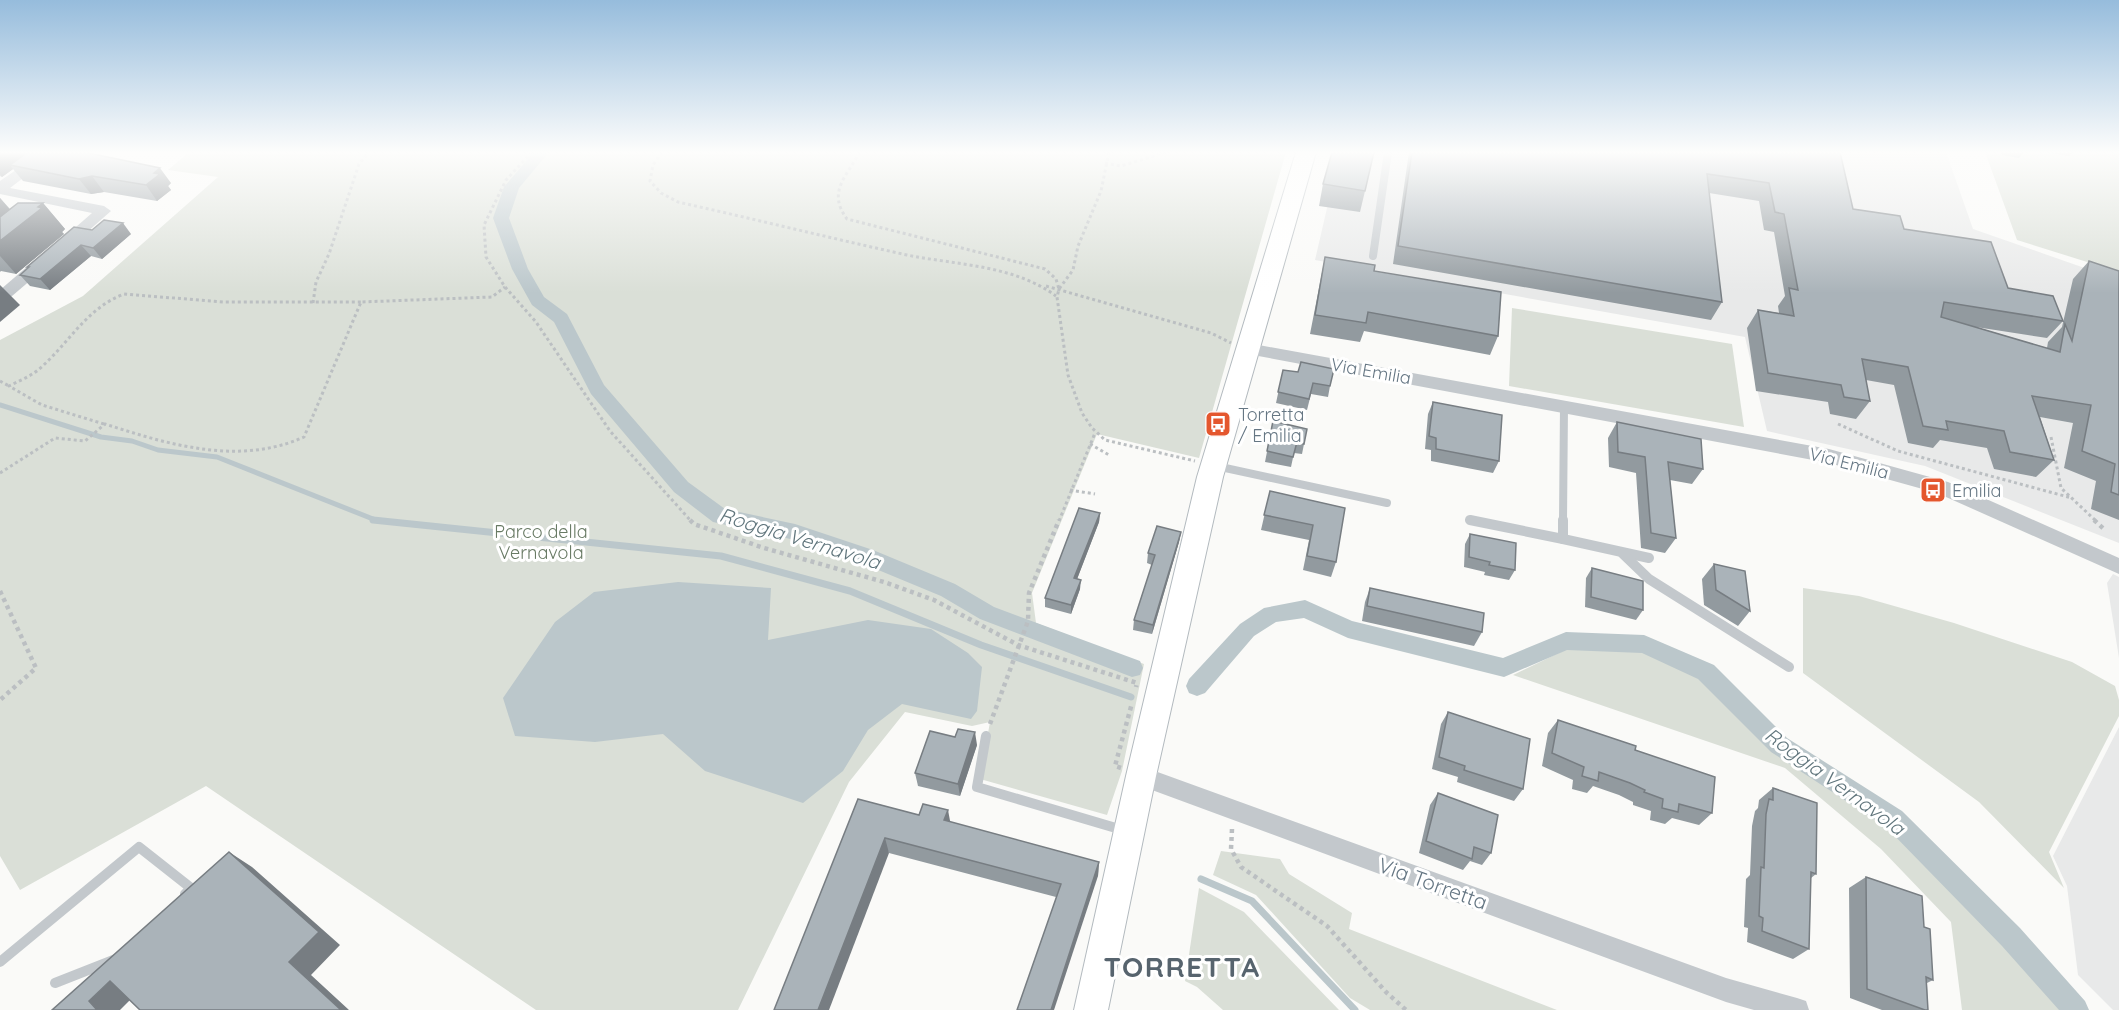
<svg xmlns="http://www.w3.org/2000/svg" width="2119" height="1010" viewBox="0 0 2119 1010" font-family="Quicksand,sans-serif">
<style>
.built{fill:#e8e9e9}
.green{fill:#dadfd7}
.water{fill:#bbc7cb}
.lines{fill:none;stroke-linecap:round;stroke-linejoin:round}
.stream-far1{stroke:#bbc7cb;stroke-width:5}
.stream{stroke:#bbc7cb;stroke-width:7}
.canal{fill:#bbc7cb;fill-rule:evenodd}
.secondary-casing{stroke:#b3babf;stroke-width:2}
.path-far1{stroke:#bbbfc2;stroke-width:3;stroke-dasharray:3 3;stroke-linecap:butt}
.path{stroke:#bbbfc2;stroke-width:4.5;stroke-dasharray:4 4;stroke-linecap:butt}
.lane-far1{stroke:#c3c8cc;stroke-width:8}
.lane{stroke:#c3c8cc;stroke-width:10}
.street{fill:#c3c8cc;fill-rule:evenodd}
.secondary{fill:#fff;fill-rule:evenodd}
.wall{fill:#929a9f}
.shaded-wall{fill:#777d82}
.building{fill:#aab3b9;stroke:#777d82;stroke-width:1.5}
.labels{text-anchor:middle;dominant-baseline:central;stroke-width:6;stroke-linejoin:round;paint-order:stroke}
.street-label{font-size:18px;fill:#657683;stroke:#fff}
.poi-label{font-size:18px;fill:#657683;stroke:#fff;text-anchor:start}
.park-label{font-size:18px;fill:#687a64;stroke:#fff}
.water-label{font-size:20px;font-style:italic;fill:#60757c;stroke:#fff}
.near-street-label{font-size:21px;fill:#657683;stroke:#fff}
.near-district-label{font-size:28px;font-weight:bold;letter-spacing:1.5px;fill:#57646e;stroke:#fff}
</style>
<rect width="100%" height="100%" fill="#fafaf8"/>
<g class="built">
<polygon points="1340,152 1946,152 1973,229 2119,280 2119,543 1925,466 1767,431 1745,337 1315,260"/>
<polygon points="2113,574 2119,577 2119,658 2107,583"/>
<polygon points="2119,727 2119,1010 2113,1010 2078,975 2067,886 2053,856"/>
</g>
<g class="green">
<polygon points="189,152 1286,152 1199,458 1097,434 1032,593 1036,623 1144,664 1122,771 1107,815 980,779 990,722 972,726 905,712 849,782 738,1010 536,1010 206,786 20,890 0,856 0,340 83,296 218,177 168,170"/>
<polygon points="1985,152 2119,152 2119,272 2017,240"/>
<polygon points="1512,308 1732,344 1744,427 1509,386"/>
<polygon points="1803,588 1859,596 1954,623 2072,662 2115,686 2119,700 2119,716 2049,852 2064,888 1979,802 1803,673"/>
<polygon points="1569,648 1646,650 1707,676 1777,747 1892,822 2068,1010 1962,1010 1951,922 1881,849 1785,768 1513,675"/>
<polygon points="1221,851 1280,859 1289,874 1352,913 1349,929 1557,1010 1370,1010 1350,998 1256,895 1213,875"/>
<polygon points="1199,888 1244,912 1339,1010 1223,1010 1197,987 1185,981"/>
</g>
<polygon class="water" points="678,582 771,588 768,640 868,620 931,629 968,653 982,667 977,711 971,719 902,704 868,730 843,771 803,803 705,771 663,734 595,742 515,736 503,698 555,622 594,592"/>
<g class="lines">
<polyline class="stream-far1" points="0,405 101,437 132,441 158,450 217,457 378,521"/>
<g class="stream">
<polyline points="373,520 721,556 850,591 981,645 1131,697"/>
<polyline points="1201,879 1252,901 1355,1010"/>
</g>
<g class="canal">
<polygon points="534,152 549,152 519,188 509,218 528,269 544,297 567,314 604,385 688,482 725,509 795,524 873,550 955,584 994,607 1140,661 1143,668 1140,675 1132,677 980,619 941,596 859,562 795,540 713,522 674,492 591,394 554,322 532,305 512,269 493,218 504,187"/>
<polygon points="1305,600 1352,621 1503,658 1566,632 1644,635 1714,665 1787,738 1902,811 2020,928 2085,1001 2089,1010 2059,1010 2002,946 1886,827 1771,752 1698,679 1642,653 1567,650 1504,677 1348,638 1304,618 1276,622 1254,636 1205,693 1197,696 1189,693 1186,686 1189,679 1240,624 1264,608"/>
</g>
<g class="secondary-casing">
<polygon id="secondary" points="1296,152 1316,152 1223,477 1156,776 1108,1010 1074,1010 1126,776 1197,477"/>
</g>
<g class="path-far1">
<polyline points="532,152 506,180 484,225 486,257 505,287 536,322 610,431 691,521"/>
<path d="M 662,152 L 653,165 L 650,181 L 661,193 L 678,202 C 754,219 830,238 907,255 C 957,265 1014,265 1056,296"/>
<path d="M 860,152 C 846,177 827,192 847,219 L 1045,269 L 1056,279 L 1059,289"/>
<polyline points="1109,152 1101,191 1078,246 1073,270 1059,289 1057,297 1068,375 1082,413 1092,428 1105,440 1195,461"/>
<polyline points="1105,163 1121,166 1167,152"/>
<polyline points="1046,286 1211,333 1231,343"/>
<polyline points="313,303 316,282 329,254 359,164 369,152"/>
<polyline points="0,381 9,386"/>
<path d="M 104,424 L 42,405 L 9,386 C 19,381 29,377 38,370 C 68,345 85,309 124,294 L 223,302 L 361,302"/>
<polyline points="1838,424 1898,451 2072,498"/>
<polyline points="2051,437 2061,488 2096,521"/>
<polyline points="1090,444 1109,455"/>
<path d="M 0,473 L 55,438 L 85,441 L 105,424 C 170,445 239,466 304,437 L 361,302 L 492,297 L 505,287"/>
<polyline points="1070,490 1095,494"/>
<polyline points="1059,521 1095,433"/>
</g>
<g class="path">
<polyline points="690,520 694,524 764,548 884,582 934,600 1018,645 1137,683 1136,687"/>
<polyline points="2094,520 2105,530"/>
<polyline points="0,591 36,668 0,700"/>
<polyline points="990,724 1028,621 1029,593 1059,520"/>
<polyline points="1121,768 1115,766 1132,703"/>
<polyline points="1232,829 1231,849 1241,867 1327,926 1387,993 1406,1010"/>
</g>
<g class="lane-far1">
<polyline points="1373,256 1388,152"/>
<polyline points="1216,466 1387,503"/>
<polyline points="1470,520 1476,521"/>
<polyline points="1563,521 1564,406"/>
</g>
<g class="lane">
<polyline points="1470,520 1563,539"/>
<polyline points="1563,520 1563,539 1649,558"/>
<polyline points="1623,554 1649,579 1789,667"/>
<polyline points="986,736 977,787 1126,831"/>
<polyline points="0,962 139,847 191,888 185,894"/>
<polyline points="55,983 116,959"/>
</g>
<g class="street">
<polygon points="42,152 57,152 10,188 104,206 111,211 70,247 65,249 58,244 60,241 92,213 0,194 0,181"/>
<polygon points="41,258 46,259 49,263 46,267 5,302 0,303 0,290 36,259"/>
<polygon points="1248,343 1829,449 1948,482 2119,558 2119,574 1937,493 1829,463 1242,353 1240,349 1242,345"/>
<polygon points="1141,766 1726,978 1797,998 1806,1001 1809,1010 1754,1010 1726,1002 1133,783 1130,776 1133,769"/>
</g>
<use href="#secondary" class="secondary"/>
</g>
<g class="wall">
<polygon points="0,152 88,152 171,183 168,186 171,190 157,201 104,192 91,194 23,181 13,169 2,177 0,176"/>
<polygon points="1409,152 1840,152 1853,209 1904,229 2063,321 2047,338 1976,327 2047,348 2048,342 2062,327 2073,279 2089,261 2119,271 2119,520 2091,509 2096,481 2064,468 2073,423 2040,417 2054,460 2036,477 1994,469 1987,448 1940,440 1933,448 1908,443 1894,385 1866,380 1870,401 1856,419 1830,414 1828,402 1756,391 1747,328 1758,310 1779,313 1778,306 1785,296 1774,232 1764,230 1759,201 1709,193 1722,302 1711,320 1393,264"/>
<polygon points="2001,152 2024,152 2019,158 2002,155"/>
<polygon points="2043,152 2073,152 2069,156"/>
<polygon points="1323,184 1365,191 1360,212 1319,206"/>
<polygon points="0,198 10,209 43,203 65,229 62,232 64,234 16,274 1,271 0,272"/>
<polygon points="92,230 131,234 102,259 91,256 50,290 30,286 20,275 28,268 27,267"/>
<polygon points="1325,257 1374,271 1498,336 1490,355 1364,331 1360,342 1310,334"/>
<polygon points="1283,370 1330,386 1328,397 1311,394 1307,410 1276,403"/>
<polygon points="1433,402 1499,461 1493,473 1431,461 1431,450 1425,449 1428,414"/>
<polygon points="1273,421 1304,444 1302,454 1294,453 1291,467 1265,462"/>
<polygon points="1617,422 1703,469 1692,484 1670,480 1676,538 1665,553 1641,548 1636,473 1609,467 1608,438"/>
<polygon points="1270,491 1345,508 1336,562 1331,577 1303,570 1309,540 1261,530"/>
<polygon points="1100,513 1099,522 1077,579 1080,589 1071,614 1045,607 1045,598"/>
<polygon points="1181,532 1179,542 1152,634 1133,630 1134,620 1152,565 1147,563 1148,553"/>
<polygon points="1470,534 1515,570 1509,580 1484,575 1485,572 1464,567 1465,544"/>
<polygon points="1714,564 1750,611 1738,626 1704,605 1702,579"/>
<polygon points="1592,568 1643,610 1636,620 1585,607 1586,578"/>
<polygon points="1370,588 1482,632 1474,646 1362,621 1365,602"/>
<polygon points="1448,712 1523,789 1514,801 1457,782 1458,777 1432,769 1441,724"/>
<polygon points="1558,720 1635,750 1712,813 1699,825 1672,818 1665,824 1650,820 1651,811 1633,805 1633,802 1619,795 1593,786 1587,793 1572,789 1573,780 1542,766 1548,733"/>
<polygon points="977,745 960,796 918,786 915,773"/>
<polygon points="1773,788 1816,874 1811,878 1809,949 1793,959 1747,942 1748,928 1744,927 1746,879 1750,875 1752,826 1755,811 1758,808 1759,800"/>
<polygon points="1438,793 1491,853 1482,865 1470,861 1463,870 1419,853 1430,805"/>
<polygon points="858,799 919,815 950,822 1099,862 1098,876 1056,897 889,853"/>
<polygon points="1866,877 1924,927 1933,980 1927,983 1928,1010 1882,1010 1850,998 1849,888"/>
</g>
<g class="shaded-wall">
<polygon points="3,152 39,152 10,165 13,169 2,177 0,174 0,154"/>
<polygon points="160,168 171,183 168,186 171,190 157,201 146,185 154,173"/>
<polygon points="92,176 104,192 91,194 79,179"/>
<polygon points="0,198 11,211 0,219"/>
<polygon points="43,203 65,229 62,232 64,234 16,274 0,256 0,241"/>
<polygon points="123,223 131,234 102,259 93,248"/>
<polygon points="81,245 91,256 50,290 40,279"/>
<polygon points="0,285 20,305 0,322"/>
<polygon points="1100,513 1099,522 1074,587 1074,578"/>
<polygon points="1181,532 1179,542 1152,634 1153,625"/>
<polygon points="1081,580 1080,589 1071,614 1071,605"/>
<polygon points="975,732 977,745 960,796 958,784"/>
<polygon points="948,810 951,826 944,820"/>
<polygon points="885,838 889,853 829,1010 818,1010"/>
<polygon points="229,852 252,867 340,945 311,975 349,1010 341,1010 289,962"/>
<polygon points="1099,862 1098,876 1054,1010 1051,1010"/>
<polygon points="110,981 137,993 120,1010 97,1010 89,1001"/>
</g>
<g class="building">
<polygon points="28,152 84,152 160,168 154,173 160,174 146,185 92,176 79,179 10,165"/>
<polygon points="1332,152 1374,152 1365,191 1323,184"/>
<polygon points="1412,152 1840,152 1853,209 1900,216 1904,229 1991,242 2008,288 2053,296 2063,321 1944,302 1941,317 2060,352 2065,324 2072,341 2089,261 2119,271 2119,495 2111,492 2115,464 2082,451 2091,405 2032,396 2054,460 2010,452 2004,431 1946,421 1948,430 1923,426 1908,367 1862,359 1870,401 1844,397 1841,385 1768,373 1758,310 1794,316 1789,288 1798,290 1784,214 1775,212 1769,183 1707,174 1722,302 1398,246"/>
<polygon points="18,203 43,203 38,207 42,208 0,241 0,217"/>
<polygon points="104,220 123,223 93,248 81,245 40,279 20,275 29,267 27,267 74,227 92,230"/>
<polygon points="1325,257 1375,265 1374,271 1501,292 1498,336 1368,312 1366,323 1315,315"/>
<polygon points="1301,362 1334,369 1330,386 1313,383 1309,399 1278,392 1283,370 1298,372"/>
<polygon points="1433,402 1502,415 1499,461 1436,449 1436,438 1429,436"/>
<polygon points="1273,421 1307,429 1304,444 1297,442 1293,457 1267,451"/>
<polygon points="1617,422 1701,439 1703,469 1668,462 1676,538 1651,533 1645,457 1618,452"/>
<polygon points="1270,491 1345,508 1336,562 1307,556 1313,525 1264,515"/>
<polygon points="1079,508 1100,513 1074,578 1081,580 1071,605 1045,598"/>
<polygon points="1157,526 1181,532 1153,625 1134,620 1155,555 1148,553"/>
<polygon points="1470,534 1516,543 1515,570 1489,565 1490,562 1469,557"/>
<polygon points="1714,564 1745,571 1750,611 1716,590"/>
<polygon points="1592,568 1643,581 1643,610 1591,597"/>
<polygon points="1370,588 1484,613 1482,632 1367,606"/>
<polygon points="1448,712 1530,739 1523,789 1464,770 1465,766 1439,757"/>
<polygon points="1558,720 1636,746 1635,750 1715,777 1712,813 1679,804 1678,812 1662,808 1663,799 1644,792 1645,790 1630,783 1599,772 1598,781 1582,776 1584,767 1552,753"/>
<polygon points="958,729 975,732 958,784 915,773 930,731 955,737"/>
<polygon points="1773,788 1817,803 1816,874 1811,872 1809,949 1762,931 1763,918 1759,916 1761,867 1764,868 1766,814 1769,799 1773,800"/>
<polygon points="1438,793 1498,815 1491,853 1474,847 1472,859 1426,841"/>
<polygon points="858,799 919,815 923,804 948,810 944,820 1099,862 1051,1010 1017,1010 1061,884 885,838 818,1010 774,1010"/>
<polygon points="229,852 319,932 289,962 341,1010 140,1010 110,981 89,1001 97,1010 52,1010"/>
<polygon points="1866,877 1922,896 1924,927 1930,929 1933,980 1926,977 1928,1010 1925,1010 1867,989"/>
</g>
<linearGradient id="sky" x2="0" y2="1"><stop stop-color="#96bcdc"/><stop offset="0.52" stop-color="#fdfdfc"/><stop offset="1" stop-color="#fdfdfc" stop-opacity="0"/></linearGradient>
<rect width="2119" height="293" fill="url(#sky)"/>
<defs>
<g id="bus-square" transform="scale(1.35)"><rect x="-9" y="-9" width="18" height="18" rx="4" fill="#e4572e" stroke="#fff"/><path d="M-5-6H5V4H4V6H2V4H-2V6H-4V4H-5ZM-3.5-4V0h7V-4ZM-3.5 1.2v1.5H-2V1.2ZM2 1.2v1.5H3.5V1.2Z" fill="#fff"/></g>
</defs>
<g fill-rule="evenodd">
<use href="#bus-square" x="1218" y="424"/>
<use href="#bus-square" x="1933" y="490"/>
</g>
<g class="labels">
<g class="street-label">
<text transform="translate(1371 371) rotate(10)">Via Emilia</text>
<text transform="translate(1849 463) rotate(14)">Via Emilia</text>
</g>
<g class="poi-label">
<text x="1238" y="414">Torretta<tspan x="1238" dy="21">/ Emilia</tspan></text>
<text x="1952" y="490">Emilia</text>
</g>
<g class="park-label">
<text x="541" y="531">Parco della<tspan x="541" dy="21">Vernavola</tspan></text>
</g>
<g class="water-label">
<text transform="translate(800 538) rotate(17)">Roggia Vernavola</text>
<text transform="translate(1835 781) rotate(36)">Roggia Vernavola</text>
</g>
<g class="near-street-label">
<text transform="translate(1433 883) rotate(20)">Via Torretta</text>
</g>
<g class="near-district-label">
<text x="1182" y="966">TORRETTA</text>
</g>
</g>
</svg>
